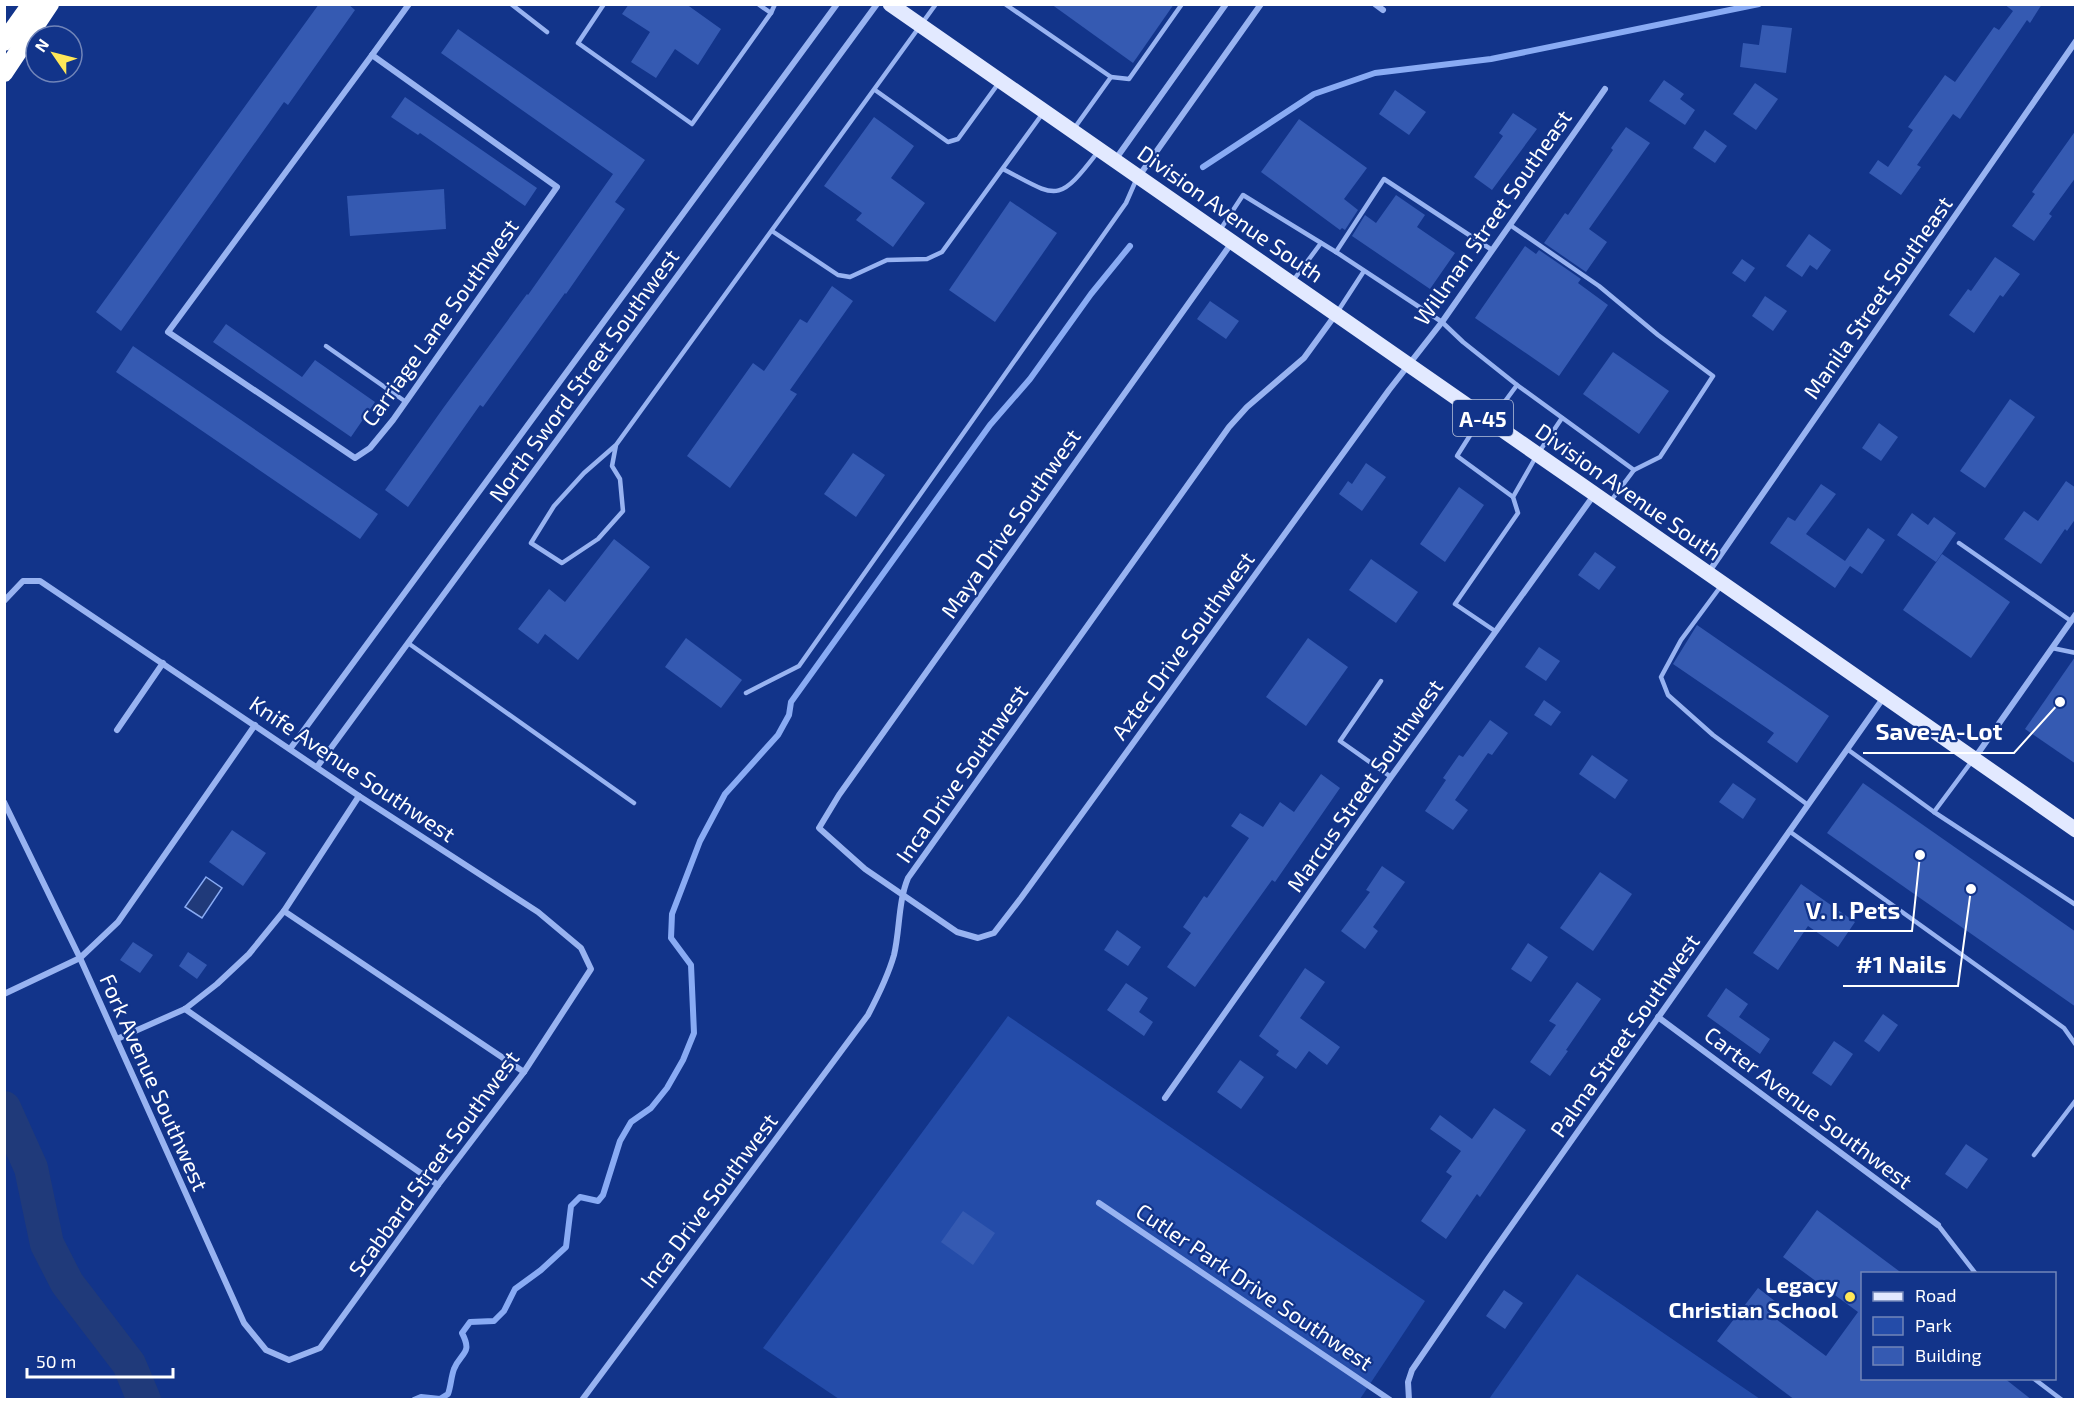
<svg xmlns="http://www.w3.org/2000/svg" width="2080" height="1404" viewBox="0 0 2080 1404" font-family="'Exo 2',sans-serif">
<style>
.green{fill:#244ca9}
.water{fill:#203a7a;stroke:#89abf4;stroke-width:1.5}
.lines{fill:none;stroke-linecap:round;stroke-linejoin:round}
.stream{stroke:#89abf4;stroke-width:6}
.river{stroke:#203a7a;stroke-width:34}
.building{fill:#355ab2}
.lane{stroke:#98b3f1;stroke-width:4.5}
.street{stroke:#98b3f1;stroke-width:6}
.primary{stroke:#e2e9ff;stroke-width:15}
.highway{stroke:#fff;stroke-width:18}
.poi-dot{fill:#ffe758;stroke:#12348a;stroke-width:2}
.labels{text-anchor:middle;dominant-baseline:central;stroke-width:4.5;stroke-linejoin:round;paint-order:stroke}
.shield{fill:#12348a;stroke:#b8c2dc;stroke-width:1.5}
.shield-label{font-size:21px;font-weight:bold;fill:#fff}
.street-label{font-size:22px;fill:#fff;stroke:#12348a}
.poi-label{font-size:22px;font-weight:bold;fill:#fff;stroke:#12348a;text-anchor:end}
.leader{fill:none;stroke:#fff;stroke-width:2}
.callout-dot{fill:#fff;stroke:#12348a;stroke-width:2}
.callout-label{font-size:24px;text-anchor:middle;font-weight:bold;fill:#fff;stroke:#12348a;stroke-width:4.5;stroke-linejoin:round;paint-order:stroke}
</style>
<rect width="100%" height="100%" fill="#12348a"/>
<g class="green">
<polygon points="1008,1016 1425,1301 1360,1399 839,1399 763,1348"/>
<polygon points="1577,1274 1760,1399 1489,1399"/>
</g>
<polygon class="water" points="206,877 222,888 202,918 185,907"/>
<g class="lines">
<g class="stream">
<polyline points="1203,167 1314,94 1375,73 1491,59 1759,4"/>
<path d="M 414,1400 L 421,1397 L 440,1399 L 448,1394 C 451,1386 451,1377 454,1369 C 461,1352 473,1354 462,1333 L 470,1322 L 494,1321 L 504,1311 L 515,1289 L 541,1270 L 566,1247 L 571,1206 L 580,1197 L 598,1201 L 603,1195 L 620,1141 L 631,1122 L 651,1108 L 667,1088 L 683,1060 L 694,1033 L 691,965 L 671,938 L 672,914 L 700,841 L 725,794 L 778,735 L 789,715 L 791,702 L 990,425 L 1030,379 L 1091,294 L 1130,246"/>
</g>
<polyline class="river" points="4,1108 31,1168 47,1244 67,1283 129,1364 144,1400"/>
</g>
<g class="building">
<polygon points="319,4 348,4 355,10 288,105 284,102 121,331 96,312"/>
<polygon points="629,4 686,4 721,29 698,65 675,49 656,78 631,62 650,32 622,14"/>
<polygon points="1051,4 1174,4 1133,63"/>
<polygon points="2004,4 2042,4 2030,23 2027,20 1960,119 1953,114 1917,165 1921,167 1901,195 1869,173 1878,160 1888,167 1913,130 1908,127 1945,75 1955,82 1994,27 1999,30 2013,11"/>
<polygon points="1762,25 1792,28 1786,73 1740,67 1743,43 1759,45"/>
<polygon points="458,29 645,160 615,202 625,209 566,294 565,293 483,407 480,405 408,507 385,490 444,407 527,294 528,295 613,174 441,53"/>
<polygon points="1664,80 1684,94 1680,99 1695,110 1685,125 1649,101"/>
<polygon points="1755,83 1778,99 1756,130 1733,114"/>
<polygon points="1395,90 1426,112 1409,135 1379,114"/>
<polygon points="405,97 537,188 525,206 420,133 418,135 391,117"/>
<polygon points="1513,113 1537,129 1492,190 1474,177 1503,136 1499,133"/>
<polygon points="874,117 914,146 891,178 925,203 893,247 856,220 862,213 824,186"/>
<polygon points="1299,119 1367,168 1344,199 1358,210 1345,230 1342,228 1340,230 1261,172"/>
<polygon points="1626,127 1650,143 1589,229 1607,242 1586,272 1544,243 1565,213 1568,215 1613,150 1611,148"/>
<polygon points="1705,130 1727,146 1715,163 1693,148"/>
<polygon points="2076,130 2076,177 2049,214 2052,216 2034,241 2012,226 2035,194 2032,192"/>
<polygon points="444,189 446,229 350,236 347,196"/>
<polygon points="1396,195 1425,215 1417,227 1455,253 1430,289 1352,236 1365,215 1376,223"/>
<polygon points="1010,201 1057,233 995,322 949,290"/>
<polygon points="1809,234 1831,250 1817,270 1810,265 1802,277 1786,266"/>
<polygon points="1525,246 1536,254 1539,250 1581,279 1578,283 1608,305 1559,376 1475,318"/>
<polygon points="1995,257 2020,274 2003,297 2000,295 1974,333 1949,315 1968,289 1971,291"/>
<polygon points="1742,259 1755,268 1745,282 1732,273"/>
<polygon points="832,286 853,301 790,390 797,394 730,488 687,456 753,363 764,371 800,319 807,323"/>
<polygon points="1765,296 1787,311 1773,331 1752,316"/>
<polygon points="1210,301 1239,321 1226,339 1197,319"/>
<polygon points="226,324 302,377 315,360 375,402 351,437 213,342"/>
<polygon points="133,346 378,514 360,539 116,372"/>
<polygon points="1613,352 1669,391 1639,434 1583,394"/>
<polygon points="2010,399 2035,417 1985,488 1960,471"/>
<polygon points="1879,423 1898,437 1881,461 1862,448"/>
<polygon points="853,453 885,475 856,517 824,494"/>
<polygon points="1366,463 1386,477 1362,511 1339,494 1348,481 1352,484"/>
<polygon points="2066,481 2076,488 2076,518 2067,531 2065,529 2041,564 2004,539 2024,511 2038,521"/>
<polygon points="1821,484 1836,494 1806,534 1845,561 1868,528 1885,540 1862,574 1850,566 1835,588 1770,543 1788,517 1795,521"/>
<polygon points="1459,487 1484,505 1445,562 1420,544"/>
<polygon points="1912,513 1928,525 1934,517 1956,533 1936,562 1897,535"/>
<polygon points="614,539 650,567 578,660 545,634 538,644 518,629 549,589 565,602"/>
<polygon points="1595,552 1616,567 1599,590 1578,575"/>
<polygon points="1942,554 2010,602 1971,658 1903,610"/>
<polygon points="1371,559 1418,592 1396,623 1349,590"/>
<polygon points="1697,625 1829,716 1797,763 1767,742 1774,733 1673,664"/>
<polygon points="686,638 742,680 721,708 665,667"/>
<polygon points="1308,638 1348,667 1306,726 1266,697"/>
<polygon points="1539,647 1560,661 1546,681 1525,667"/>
<polygon points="2075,657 2076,657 2076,764 2025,729"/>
<polygon points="1544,700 1561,712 1551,726 1534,715"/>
<polygon points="1490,720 1508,733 1492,755 1488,753 1455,800 1468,810 1453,830 1425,811 1446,780 1443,778 1459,755 1463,757"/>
<polygon points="1592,755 1628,780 1615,799 1579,774"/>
<polygon points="1321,774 1340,788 1275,882 1272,880 1195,987 1167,967 1191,933 1183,927 1204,896 1207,898 1249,838 1231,826 1240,813 1263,827 1280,802 1294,812"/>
<polygon points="1733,783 1756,799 1743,819 1719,802"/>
<polygon points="1863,783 2076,932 2076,1007 1827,833"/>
<polygon points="232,830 266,853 243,886 209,862"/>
<polygon points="1382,866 1405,882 1373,927 1378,931 1365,949 1341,931 1370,892 1366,890"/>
<polygon points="1600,872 1632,894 1593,951 1560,928"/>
<polygon points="1801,884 1855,922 1838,947 1808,926 1778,970 1753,953"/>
<polygon points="1117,930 1141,947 1128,966 1104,950"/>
<polygon points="133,942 153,955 140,973 120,960"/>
<polygon points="1528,943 1548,957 1531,982 1511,969"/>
<polygon points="188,952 207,965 197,979 179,966"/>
<polygon points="1305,968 1325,982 1300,1018 1340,1047 1327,1065 1309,1051 1296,1069 1276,1055 1279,1051 1259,1036"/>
<polygon points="1577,982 1601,999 1566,1050 1568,1051 1550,1076 1530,1062 1556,1025 1549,1021"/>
<polygon points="1126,983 1148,998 1139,1012 1153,1022 1144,1036 1107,1010"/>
<polygon points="1726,988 1748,1004 1739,1017 1770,1039 1760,1054 1707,1016"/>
<polygon points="1883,1014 1898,1025 1879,1052 1864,1041"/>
<polygon points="1834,1041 1853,1054 1831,1086 1812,1073"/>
<polygon points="1240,1060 1264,1077 1241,1109 1217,1092"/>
<polygon points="1494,1108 1526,1130 1480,1197 1477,1194 1446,1239 1421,1221 1452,1176 1446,1172 1461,1151 1430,1129 1440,1115 1472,1139"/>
<polygon points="1966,1144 1988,1159 1967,1189 1945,1174"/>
<polygon points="1817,1210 1903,1274 1863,1274 1863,1378 2004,1378 2032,1400 1795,1400 1717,1341 1758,1288 1784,1308 1776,1319 1826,1356 1858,1312 1783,1257"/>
<polygon points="963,1211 995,1233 973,1265 941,1242"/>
<polygon points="1504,1290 1523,1303 1505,1329 1486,1316"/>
</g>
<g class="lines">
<g class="lane">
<polyline points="511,4 547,32"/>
<polyline points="604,4 578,43 692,124 771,13 775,4"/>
<polyline points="758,4 771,13"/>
<polyline points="1005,4 1111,77 1073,130"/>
<polyline points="1111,77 1129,79 1182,4"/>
<polyline points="875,90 948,142 958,139 998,84"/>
<path d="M 1003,169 C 1057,197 1057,205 1097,153"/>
<polyline points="1510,225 1599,286 1658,335 1713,376 1660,457 1634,470"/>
<polyline points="1220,230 1243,195 1336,252"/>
<polyline points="772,231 838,275 850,277 887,260 927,259 942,252 1043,113"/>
<polyline points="1492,250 1384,179 1336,252 1442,322 1463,342 1517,385 1634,470 1610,502"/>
<polyline points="1292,282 1321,243"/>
<polyline points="1338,311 1364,271"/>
<polyline points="326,346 406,402"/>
<polyline points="1481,418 1457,456 1513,497"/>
<polyline points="1492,419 1517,385"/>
<polyline points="616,445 612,466 620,479 623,511 598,539 562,563 531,543 554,506 584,473 616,445 936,4"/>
<polyline points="1959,543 2071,621"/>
<polyline points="1721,586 1681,640 1661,677 1668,695 1713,735 1808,805"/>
<polyline points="1495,631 1455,604 1518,513 1513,497 1537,455 1562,418"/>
<polyline points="408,643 634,803"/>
<polyline points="2052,648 2076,653"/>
<polyline points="1381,681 1340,741 1391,777"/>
<polyline points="746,693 799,666 1126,203 1137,178"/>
<polyline points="1847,749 1934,812 2076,905"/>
<polyline points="1934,812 1972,761"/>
<polyline points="1789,831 2064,1028 2076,1045"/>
<polyline points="2034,1155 2076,1100"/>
<polyline points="1938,1225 1976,1274"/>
<polyline points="2033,1378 2062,1400"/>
</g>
<g class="street">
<polyline points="1375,4 1383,10"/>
<polygon points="372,55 557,187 393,420 370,448 355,458 168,332"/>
<polyline points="372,55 409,4"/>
<polyline points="1115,160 1226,4"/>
<polyline points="1139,176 1261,4"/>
<polyline points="1233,241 839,795 819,828 865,869 957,932 978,938 994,933 1021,898 1389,390 1442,322 1605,89"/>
<polyline points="1708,573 2076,41"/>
<polyline points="4,601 23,581 40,581 359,796 538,912 581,948 591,969 524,1072 438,1185 320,1348 289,1360 266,1350 244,1323 80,958 4,802"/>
<polyline points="117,730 163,663"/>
<polyline points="290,749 837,4"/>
<polyline points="1974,759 2076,614"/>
<polyline points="317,767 877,4"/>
<polyline points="284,911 524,1072"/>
<polyline points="4,994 80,958 118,922 255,725"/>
<polyline points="185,1009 438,1185"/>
<polyline points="1658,1017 1938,1225"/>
<polyline points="117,1039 185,1009 217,984 249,954 284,911 359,796"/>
<polyline points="1165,1098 1391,777 1594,495"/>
<polyline points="1099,1203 1390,1400"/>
<path d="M 582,1400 L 868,1015 C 878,996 888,976 894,955 C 900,930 898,902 908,878 L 1229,427 L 1247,407 L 1304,358 L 1336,314"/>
<polyline points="1409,1400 1408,1382 1412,1370 1488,1259 1884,697"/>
</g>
<path class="primary" d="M 890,4 C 1286,279 1681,554 2076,830"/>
<g class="highway">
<polyline points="4,42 31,4"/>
<polyline points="4,73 50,4"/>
</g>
</g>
<circle class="poi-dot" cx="1850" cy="1297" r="6"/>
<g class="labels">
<rect class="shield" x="1453" y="400" width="60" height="36" rx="4.5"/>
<g class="shield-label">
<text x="1483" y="418">A-45</text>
</g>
<g class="street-label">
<text transform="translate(1231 213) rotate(35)">Division Avenue South</text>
<text transform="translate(1492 217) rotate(-55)">Willman Street Southeast</text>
<text transform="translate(1877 297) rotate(-55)">Manila Street Southeast</text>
<text transform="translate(439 322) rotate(-54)">Carriage Lane Southwest</text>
<text transform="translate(583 375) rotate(-54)">North Sword Street Southwest</text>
<text transform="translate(1629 491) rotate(35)">Division Avenue South</text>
<text transform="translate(1010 523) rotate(-55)">Maya Drive Southwest</text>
<text transform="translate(1182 645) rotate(-54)">Aztec Drive Southwest</text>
<text transform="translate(353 768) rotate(34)">Knife Avenue Southwest</text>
<text transform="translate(961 773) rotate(-55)">Inca Drive Southwest</text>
<text transform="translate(1364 785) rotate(-55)">Marcus Street Southwest</text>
<text transform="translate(1624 1035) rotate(-55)">Palma Street Southwest</text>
<text transform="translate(155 1082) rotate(66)">Fork Avenue Southwest</text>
<text transform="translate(1809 1107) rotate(37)">Carter Avenue Southwest</text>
<text transform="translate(433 1163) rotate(-54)">Scabbard Street Southwest</text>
<text transform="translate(708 1200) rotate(-53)">Inca Drive Southwest</text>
<text transform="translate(1255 1286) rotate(34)">Cutler Park Drive Southwest</text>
</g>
<g class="poi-label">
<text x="1838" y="1284">Legacy<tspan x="1838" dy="25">Christian School</tspan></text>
</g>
</g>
<path class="leader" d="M2060 702L2014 753H1863M1920 855L1912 931H1794M1971 889L1958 986H1843"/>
<g class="callout-dot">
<circle cx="2060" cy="702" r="6"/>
<circle cx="1920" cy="855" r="6"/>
<circle cx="1971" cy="889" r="6"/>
</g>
<g class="callout-label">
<text x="1939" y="740">Save-A-Lot</text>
<text x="1853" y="919">V. I. Pets</text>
<text x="1901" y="973">#1 Nails</text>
</g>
<rect width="2080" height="1404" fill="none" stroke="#ffffff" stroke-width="12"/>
<rect x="1861" y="1272" width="195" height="108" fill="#12348a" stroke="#7185b9" stroke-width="1.5"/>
<rect x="1873" y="1292" width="30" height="9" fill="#e2e9ff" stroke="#7185b9" stroke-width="1.5"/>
<text x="1915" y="1302" font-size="18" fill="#ffffff">Road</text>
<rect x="1873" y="1317" width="30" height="18" fill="#244ca9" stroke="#7185b9" stroke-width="1.5"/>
<text x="1915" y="1332" font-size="18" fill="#ffffff">Park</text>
<rect x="1873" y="1347" width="30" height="18" fill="#355ab2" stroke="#7185b9" stroke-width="1.5"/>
<text x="1915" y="1362" font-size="18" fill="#ffffff">Building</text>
<g transform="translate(54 54) rotate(305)"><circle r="28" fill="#12348a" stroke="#7185b9" stroke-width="1.5"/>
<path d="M0-4.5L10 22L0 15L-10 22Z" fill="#ffe758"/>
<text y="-9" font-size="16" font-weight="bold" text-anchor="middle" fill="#ffffff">N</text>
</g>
<path d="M27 1368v9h146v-9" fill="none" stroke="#ffffff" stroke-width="3"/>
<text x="36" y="1368" font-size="18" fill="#ffffff" stroke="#12348a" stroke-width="4.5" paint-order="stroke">50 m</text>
</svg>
